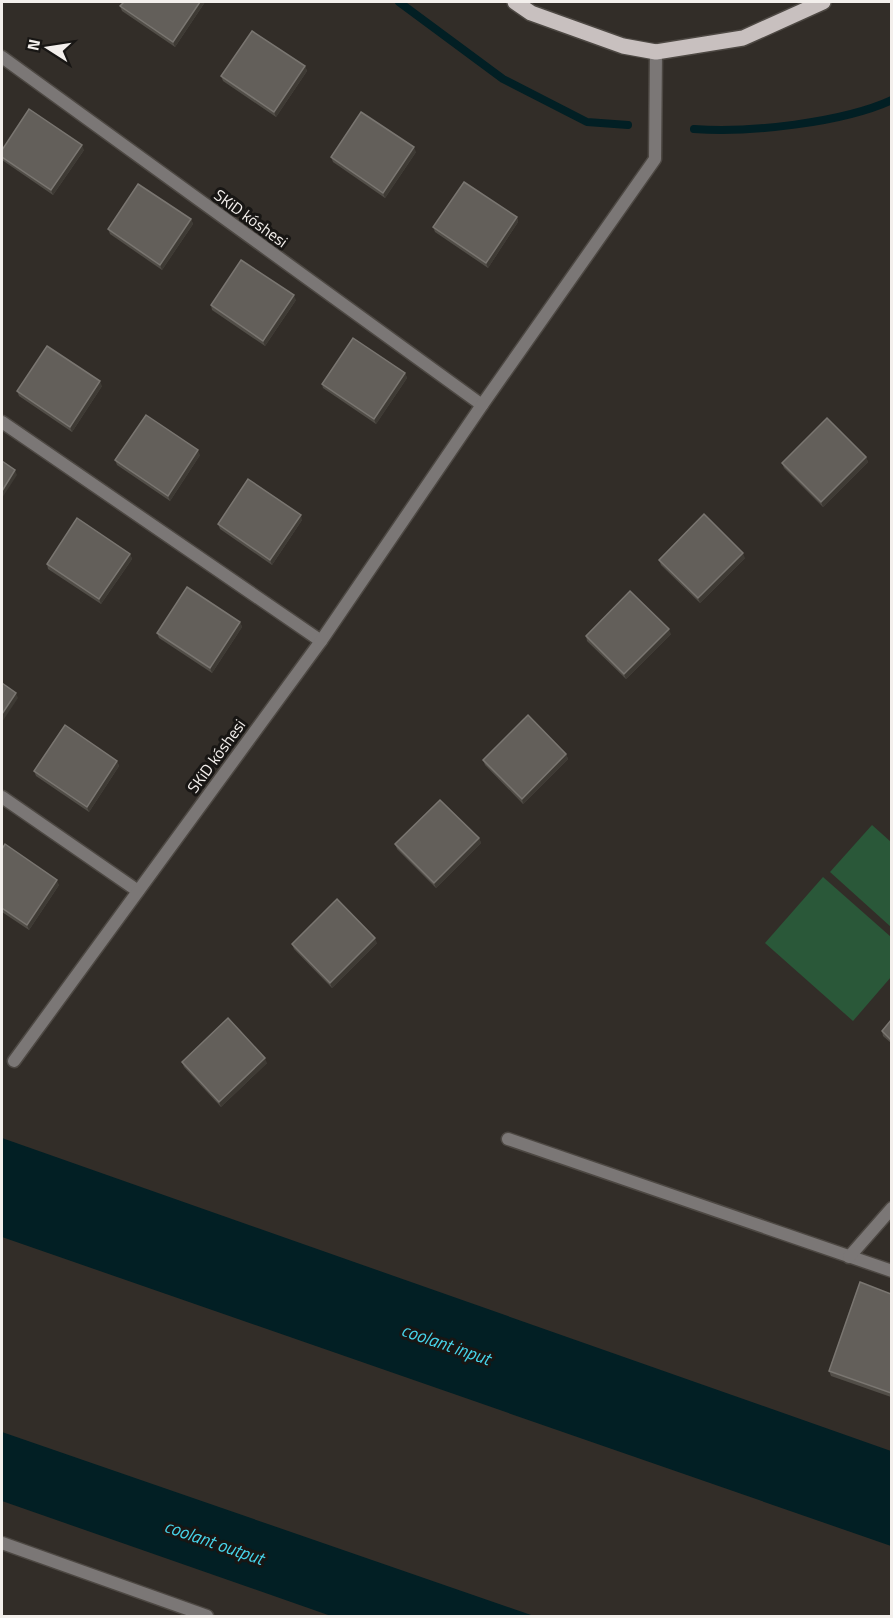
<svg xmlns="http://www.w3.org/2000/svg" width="893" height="1618" viewBox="0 0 893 1618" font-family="'Titillium Web',sans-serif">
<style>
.green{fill:#2a5839}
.water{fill:#021f24}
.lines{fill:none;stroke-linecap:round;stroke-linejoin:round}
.stream{stroke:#021f24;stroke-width:8}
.lane-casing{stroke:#4d4843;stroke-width:15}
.street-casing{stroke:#4d4843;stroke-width:15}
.primary-casing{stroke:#4d4843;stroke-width:18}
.lane{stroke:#7b7776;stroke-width:12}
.street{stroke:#7b7776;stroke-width:12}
.primary{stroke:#c8c0bf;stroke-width:15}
.wall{fill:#524e48}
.shaded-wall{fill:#3e3a34}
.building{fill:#635f5a;stroke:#7a7671;stroke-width:1.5}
.labels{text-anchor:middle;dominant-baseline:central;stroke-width:6;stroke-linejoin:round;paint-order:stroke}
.street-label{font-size:16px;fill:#f3efec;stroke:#181614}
.water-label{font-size:18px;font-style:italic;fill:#47d4ea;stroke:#181614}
</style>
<rect width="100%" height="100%" fill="#322d28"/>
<g class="green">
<polygon points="872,825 891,842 891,927 830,872"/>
<polygon points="823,877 891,937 891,977 853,1021 765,943"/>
</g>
<g class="water">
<polygon points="2,1138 891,1451 891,1546 2,1237"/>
<polygon points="2,1432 534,1616 331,1616 2,1501"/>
</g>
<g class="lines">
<g class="stream">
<polyline points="399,2 503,79 587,122 628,125"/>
<path d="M 694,129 C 749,133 842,123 892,100"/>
</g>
<g class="lane-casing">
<g id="lane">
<polyline points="508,1139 892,1271"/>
<polyline points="849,1257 892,1208"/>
</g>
</g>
<g class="street-casing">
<g id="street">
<polyline points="2,57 482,405"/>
<polyline points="2,422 321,641"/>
<polyline points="2,797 138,891"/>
<polyline points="14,1061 321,641 482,405 655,159 656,52"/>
<polyline points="2,1543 207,1616"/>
</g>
</g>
<g class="primary-casing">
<polyline id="primary" points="515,2 531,13 623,46 656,52 743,38 823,2"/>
</g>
<use href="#lane" class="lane"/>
<use href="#street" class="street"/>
<use href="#primary" class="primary"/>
</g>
<g class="wall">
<polygon points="205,2 175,47 122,11 120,6"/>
<polygon points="305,66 307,71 276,117 223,81 221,76"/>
<polygon points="2,150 84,150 53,195 2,160"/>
<polygon points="416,152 385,198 333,162 331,157"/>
<polygon points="517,217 518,222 488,268 435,232 433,227"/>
<polygon points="191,219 193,224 162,270 110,234 108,229"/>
<polygon points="296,300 265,346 212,310 211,305"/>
<polygon points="405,373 407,378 376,424 323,388 322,384"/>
<polygon points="102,386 72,432 19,396 17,391"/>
<polygon points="200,455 170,501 117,465 115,460"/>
<polygon points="866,457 868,462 823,507 784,468 782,463"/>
<polygon points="302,520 272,565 220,529 218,524"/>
<polygon points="130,554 132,559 101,604 48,569 47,564"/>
<polygon points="745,558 700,603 661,565 659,560"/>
<polygon points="240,622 242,627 212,673 159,638 157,633"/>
<polygon points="671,634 626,679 587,641 586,636"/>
<polygon points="566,754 568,759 523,804 485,765 483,760"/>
<polygon points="117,761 119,766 89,812 36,776 34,771"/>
<polygon points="479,838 481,843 436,888 397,849 395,844"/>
<polygon points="2,849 59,885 29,930 2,912"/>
<polygon points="377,943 332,988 294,949 292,944"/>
<polygon points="891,1020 891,1043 883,1036 882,1031"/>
<polygon points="182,1062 267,1063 221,1107 184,1067"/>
<polygon points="891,1294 891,1397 831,1376 829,1371"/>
</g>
<g class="shaded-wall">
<polygon points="200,2 205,2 175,47 173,42"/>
<polygon points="305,66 307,71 276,117 274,112"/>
<polygon points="82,145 84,150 53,195 51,190"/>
<polygon points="414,147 416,152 385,198 383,193"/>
<polygon points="517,217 518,222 488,268 486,263"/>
<polygon points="191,219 193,224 162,270 160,265"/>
<polygon points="294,295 296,300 265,346 263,341"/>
<polygon points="405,373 407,378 376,424 374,419"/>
<polygon points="100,381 102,386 72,432 70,427"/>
<polygon points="198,450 200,455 170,501 168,496"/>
<polygon points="866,457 868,462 823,507 821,502"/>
<polygon points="15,470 17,475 2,498 2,491"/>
<polygon points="301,515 302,520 272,565 270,560"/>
<polygon points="743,553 745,558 700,603 698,598"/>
<polygon points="130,554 132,559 101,604 99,599"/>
<polygon points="240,622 242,627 212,673 210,668"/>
<polygon points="669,629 671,634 626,679 624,674"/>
<polygon points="16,693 18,698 2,722 2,714"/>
<polygon points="566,754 568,759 523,804 522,799"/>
<polygon points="117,761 119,766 89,812 87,807"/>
<polygon points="479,838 481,843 436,888 434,883"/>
<polygon points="57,880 59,885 29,930 27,925"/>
<polygon points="375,938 377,943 332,988 330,983"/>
<polygon points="265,1058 267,1063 221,1107 219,1102"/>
</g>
<g class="building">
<polygon points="124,2 200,2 173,42 120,6"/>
<polygon points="252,31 305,66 274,112 221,76"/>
<polygon points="29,109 82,145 51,190 2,157 2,150"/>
<polygon points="361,112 414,147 383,193 331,157"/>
<polygon points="464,182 517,217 486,263 433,227"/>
<polygon points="138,184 191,219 160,265 108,229"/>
<polygon points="241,260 294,295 263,341 211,305"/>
<polygon points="353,338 405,373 374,419 322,384"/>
<polygon points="47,346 100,381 70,427 17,391"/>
<polygon points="146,415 198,450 168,496 115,460"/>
<polygon points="827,418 866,457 821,502 782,463"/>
<polygon points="2,461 15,470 2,491"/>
<polygon points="248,479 301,515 270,560 218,524"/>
<polygon points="704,514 743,553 698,598 659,560"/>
<polygon points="77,518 130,554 99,599 47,564"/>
<polygon points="187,587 240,622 210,668 157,633"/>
<polygon points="630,591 669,629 624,674 586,636"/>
<polygon points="2,683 16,693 2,714"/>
<polygon points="528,715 566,754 522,799 483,760"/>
<polygon points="65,725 117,761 87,807 34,771"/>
<polygon points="440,800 479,838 434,883 395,844"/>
<polygon points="5,844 57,880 27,925 2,908 2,849"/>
<polygon points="337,899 375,938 330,983 292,944"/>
<polygon points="228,1018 265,1058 219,1102 182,1062"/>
<polygon points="891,1020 891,1040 882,1031"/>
<polygon points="860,1282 891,1294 891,1393 829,1371"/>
</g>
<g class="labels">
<g class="street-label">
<text transform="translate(251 218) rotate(36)">SKiD kóshesi</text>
<text transform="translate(216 756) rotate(-54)">SKiD kóshesi</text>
</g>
<g class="water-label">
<text transform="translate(446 1344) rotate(19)">coolant input</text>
<text transform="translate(214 1542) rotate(19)">coolant output</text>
</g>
</g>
<rect width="893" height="1618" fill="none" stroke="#f3efec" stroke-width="6"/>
<g transform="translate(48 48) rotate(282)" stroke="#181614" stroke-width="4.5" paint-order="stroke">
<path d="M0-4.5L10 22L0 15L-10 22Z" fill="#f3efec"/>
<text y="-9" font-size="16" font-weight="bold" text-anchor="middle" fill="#f3efec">N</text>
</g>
</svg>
